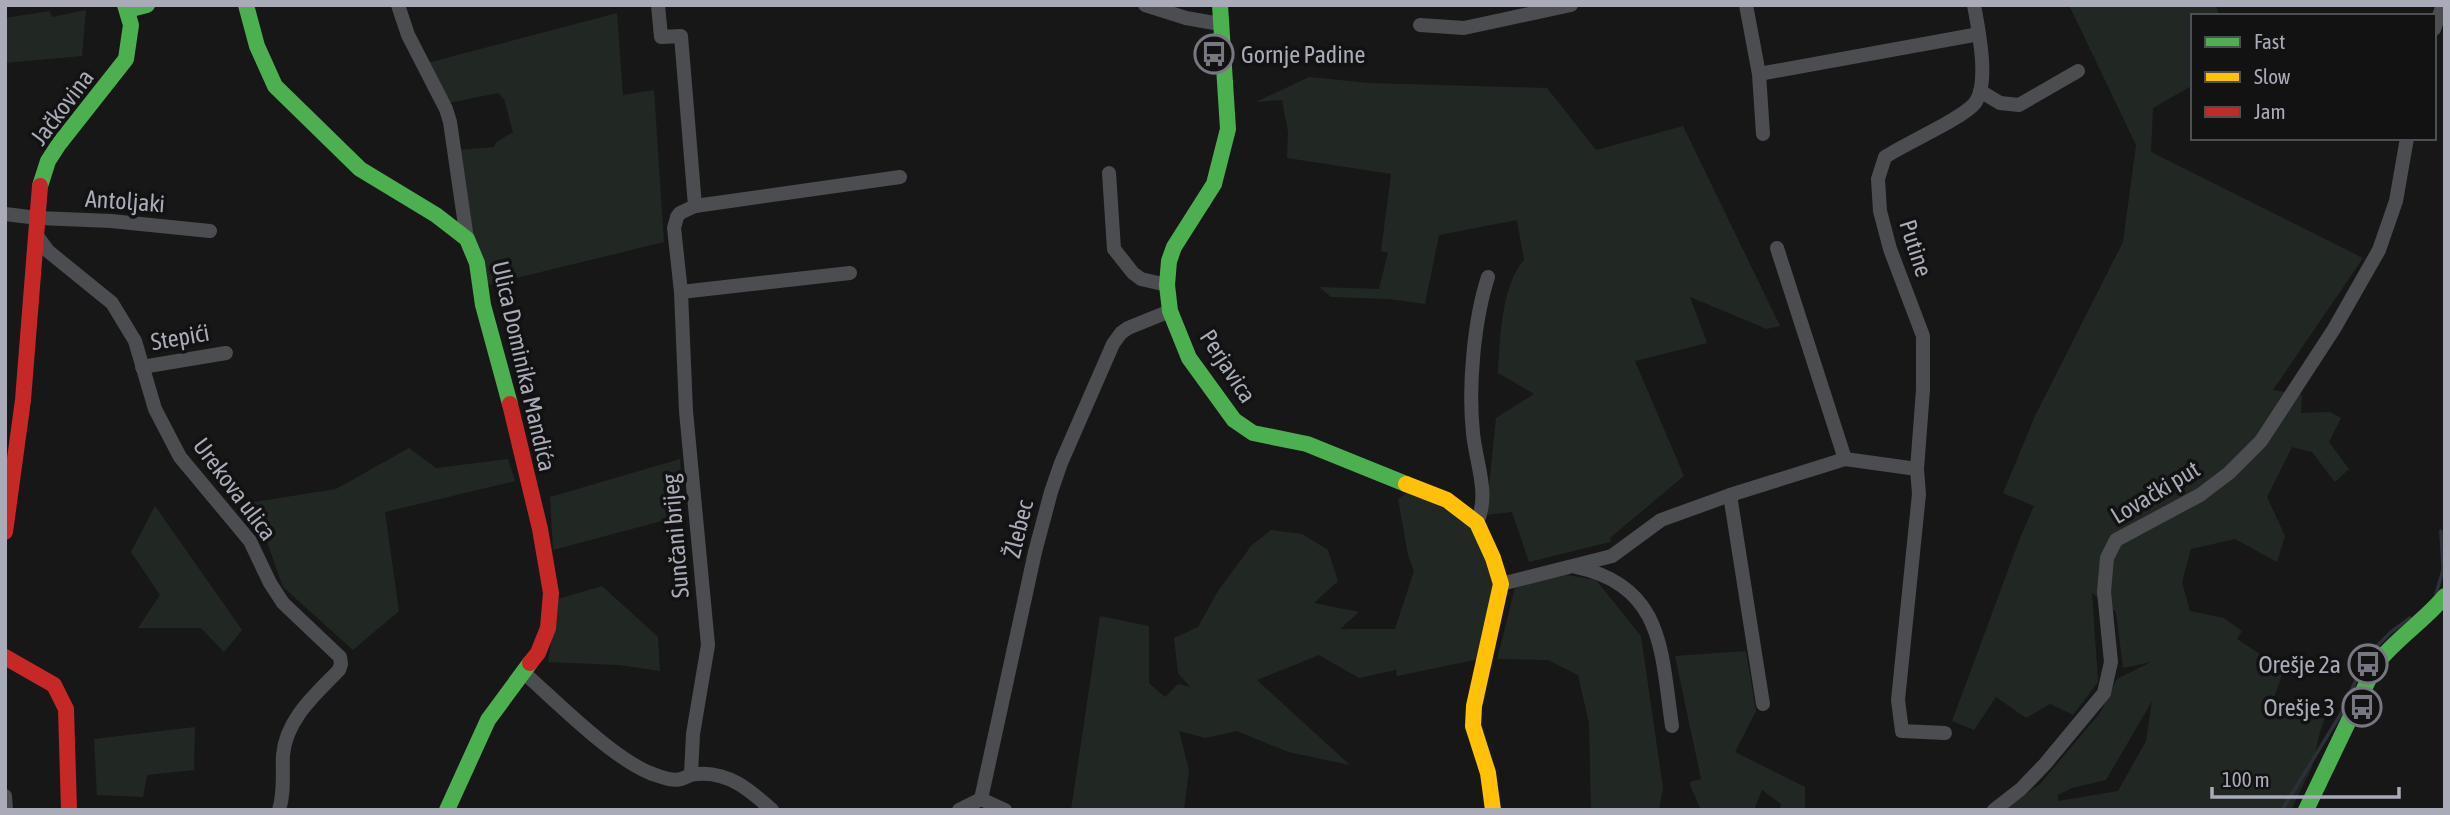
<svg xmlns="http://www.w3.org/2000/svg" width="2450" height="815" viewBox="0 0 2450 815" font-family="'Asap Condensed',sans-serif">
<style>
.green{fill:#212823;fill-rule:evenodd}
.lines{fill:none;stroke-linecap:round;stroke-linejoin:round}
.stream{stroke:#2b3039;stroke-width:3.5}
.street{stroke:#4c4d50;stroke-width:14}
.fast{stroke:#4caf50;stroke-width:16}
.slow{stroke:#ffc107;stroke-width:16}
.jam{stroke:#c62828;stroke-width:16}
.labels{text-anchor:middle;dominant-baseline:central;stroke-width:7;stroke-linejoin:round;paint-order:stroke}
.poi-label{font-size:24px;fill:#a9abb8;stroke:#121213;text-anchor:end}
.street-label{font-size:24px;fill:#a9abb8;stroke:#121213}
</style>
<rect width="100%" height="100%" fill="#171718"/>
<g class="green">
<path d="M 2069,5 L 2216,5 L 2219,16 L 2193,16 L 2193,85 L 2153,108 L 2151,152 L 2363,258 L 2273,390 L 2302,395 L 2301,413 L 2330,412 L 2341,418 L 2329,442 L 2349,469 L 2335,482 L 2312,452 L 2292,447 L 2267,497 L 2285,536 L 2277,562 L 2235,539 L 2191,549 L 2182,582 L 2190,611 L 2224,618 L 2242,631 L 2237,639 L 2278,666 L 2282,675 L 2272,704 L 2326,716 L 2320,732 L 2312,767 L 2291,810 L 2004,810 L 2040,784 L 2100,713 L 2117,679 L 2151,662 L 2123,668 L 2116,612 L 2092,593 L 2098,682 L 2073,715 L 2050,704 L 2026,718 L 1996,697 L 1974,730 L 1952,721 L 2020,538 L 2034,506 L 2003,493 L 2035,416 L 2123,242 L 2136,145 ZM 2152,701 L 2146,741 L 2118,791 L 2058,801 L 2058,795 L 2072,788 L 2106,780 Z"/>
<polygon points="86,10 82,56 5,63 5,18 50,11 52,17"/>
<polygon points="617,13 623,95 654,90 664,242 488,285 468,221 457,150 494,147 496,142 513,132 504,99 498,93 449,103 427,63"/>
<path d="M 1309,77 L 1369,83 L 1547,88 L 1596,150 L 1683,126 L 1780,326 L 1767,329 L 1690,297 L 1707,343 L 1635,361 L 1684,476 L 1611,537 L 1610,542 L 1529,562 L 1512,512 L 1486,515 L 1496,418 L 1534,394 L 1498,373 C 1500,340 1501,286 1524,260 L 1517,220 L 1439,235 L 1425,304 L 1389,299 L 1331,297 L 1319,287 L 1379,289 L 1388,253 L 1381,251 L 1391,174 L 1287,158 L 1288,132 L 1282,100 L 1256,102 Z"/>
<polygon points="409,448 436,468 508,459 515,481 385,512 399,611 353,650 283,587 266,539 235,505 336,489"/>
<polygon points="680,459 684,515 553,550 550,497"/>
<polygon points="1408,492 1452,512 1474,526 1495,581 1479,659 1397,676 1396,670 1359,678 1319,655 1257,680 1350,765 1288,752 1237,731 1205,738 1179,731 1189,770 1184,810 1071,810 1100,616 1149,626 1149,683 1165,697 1178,684 1190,687 1178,673 1174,638 1198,627 1218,591 1251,546 1271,530 1302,534 1328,550 1338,581 1314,603 1359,612 1340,629 1395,629 1414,571 1408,555 1398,499"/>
<polygon points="155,506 242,630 224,652 201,628 138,628 160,595 131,552"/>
<polygon points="1561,574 1596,580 1641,636 1663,788 1659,810 1591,810 1589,723 1578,675 1548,660 1497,659 1515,588"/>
<polygon points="602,586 658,637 660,671 619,665 548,662 558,599"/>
<polygon points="1746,651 1756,711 1735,752 1805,787 1805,810 1780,810 1781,804 1762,790 1754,810 1701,810 1690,785 1690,782 1701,779 1675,656"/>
<polygon points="195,727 194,770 147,775 143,797 97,795 94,739"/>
</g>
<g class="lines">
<g class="stream">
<polyline points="2436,594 2443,570 2441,531"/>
<polyline points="2282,810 2342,712 2366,657 2391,632 2410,618"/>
</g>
<g class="street">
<polyline points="398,5 408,35 446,109 450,122 467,239"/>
<polyline points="658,5 661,37 681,36 695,206 680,213 677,217 674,228 681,292 686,411 708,645 693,734 691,774"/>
<polyline points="1145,5 1186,18 1220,24"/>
<polyline points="1746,5 1759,74 1763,134"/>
<polyline points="1420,25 1464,28 1571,5"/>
<polyline points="2434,29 2443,5"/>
<polyline points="1759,74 1979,34"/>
<polyline points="1980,91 2000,103 2019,105 2078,71"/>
<polyline points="1109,173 1114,249 1133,273 1141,279 1167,285"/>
<polyline points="695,206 900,177"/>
<polyline points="5,214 38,218 111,221 210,231"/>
<path d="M 37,236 L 48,251 L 112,303 L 135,341 L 155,409 L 180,457 L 250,541 L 270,583 L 283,603 L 340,657 L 341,664 L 339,670 C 316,694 286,719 283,755 C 282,774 285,791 279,810"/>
<polyline points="1777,248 1845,459"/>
<polyline points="681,292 850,273"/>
<polyline points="142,367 226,353"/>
<polyline points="1730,495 1763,704"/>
<path d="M 1477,523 C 1490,493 1476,464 1473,433 C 1468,387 1474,320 1488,277"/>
<path d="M 1576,567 C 1664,586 1661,651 1672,726"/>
<polyline points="1501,584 1612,556 1661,520 1730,495 1845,459 1917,469"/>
<path d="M 523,672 C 556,701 611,757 650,773 C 659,776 672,782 681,779 C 687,777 690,774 697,774 C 728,771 750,790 772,810"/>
<path d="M 1945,733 L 1902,731 L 1898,700 L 1919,494 L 1917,469 L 1923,390 L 1923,336 L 1890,249 L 1880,211 L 1878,179 L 1885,157 C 1906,143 1962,119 1975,103 C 1990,83 1978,28 1974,5"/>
<polyline points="5,796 6,810"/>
<polyline points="981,799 1035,552 1051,492 1061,463 1113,344 1121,333 1128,328 1170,311"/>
<polyline points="959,810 981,799 1005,810"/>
<polyline points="1994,810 2021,789 2045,764 2104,693 2111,662 2104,592 2107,558 2116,540 2200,495 2229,473 2261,441 2334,329 2379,250 2396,201 2407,138"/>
</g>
<g class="fast">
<polyline points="246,5 257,46 275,86 360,169 436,215 467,239 477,263 483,305 510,404"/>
<polyline points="1220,5 1228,129 1214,184 1174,247 1169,261 1167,285 1170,311 1189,358 1234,420 1253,433 1307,444 1406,484"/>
<polyline points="127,10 147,5"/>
<polyline points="40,186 48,161 59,144 126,59 131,25 125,5"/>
<polyline points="447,810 488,720 530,663"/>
<path d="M 2306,810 L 2376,664 C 2397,638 2424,621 2445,596"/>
</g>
<polyline class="slow" points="1406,484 1447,500 1477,523 1493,558 1501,584 1474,706 1473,726 1488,773 1493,810"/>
<g class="jam">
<polyline points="510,404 540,529 551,593 548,628 538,653 530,663"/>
<polyline points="5,532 23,400 40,186"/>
<polyline points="5,657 54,685 66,709 69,810"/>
</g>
</g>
<defs>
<g id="bus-ring" transform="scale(2.0125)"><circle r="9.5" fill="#121213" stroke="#767780" stroke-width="1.5"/><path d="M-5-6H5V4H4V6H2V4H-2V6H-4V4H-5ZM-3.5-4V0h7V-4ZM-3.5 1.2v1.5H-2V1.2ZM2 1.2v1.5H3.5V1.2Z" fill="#767780"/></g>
</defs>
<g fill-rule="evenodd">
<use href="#bus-ring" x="1214" y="54"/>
<use href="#bus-ring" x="2368" y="664"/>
<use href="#bus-ring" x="2362" y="707"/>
</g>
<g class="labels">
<g class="poi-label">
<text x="1241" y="54" text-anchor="start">Gornje Padine</text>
<text x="2341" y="664">Orešje 2a</text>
<text x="2335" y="707">Orešje 3</text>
</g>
<g class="street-label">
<text transform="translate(62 107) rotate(-53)">Jačkovina</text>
<text transform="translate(125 201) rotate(4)">Antoljaki</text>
<text transform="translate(1916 248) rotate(72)">Putine</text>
<text transform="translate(180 337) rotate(-10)">Stepići</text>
<text transform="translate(524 366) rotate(77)">Ulica Dominika Mandića</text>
<text transform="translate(1228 366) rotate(57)">Perjavica</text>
<text transform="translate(235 489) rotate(53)">Urekova ulica</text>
<text transform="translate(2155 492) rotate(-31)">Lovački put</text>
<text transform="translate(1018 529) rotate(-76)">Žlebec</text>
<text transform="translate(675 536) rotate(-95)">Sunčani brijeg</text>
</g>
</g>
<rect width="2450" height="815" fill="none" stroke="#a9abb8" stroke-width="14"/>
<rect x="2191" y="14" width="245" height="126" fill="#121213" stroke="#4e4f55" stroke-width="2"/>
<rect x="2205" y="37" width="35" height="10" fill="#4caf50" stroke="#4e4f55" stroke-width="2"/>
<text x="2254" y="49" font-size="21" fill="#a9abb8">Fast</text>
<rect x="2205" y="72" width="35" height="10" fill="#ffc107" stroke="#4e4f55" stroke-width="2"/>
<text x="2254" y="84" font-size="21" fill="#a9abb8">Slow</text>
<rect x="2205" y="107" width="35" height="10" fill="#c62828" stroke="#4e4f55" stroke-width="2"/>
<text x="2254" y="119" font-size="21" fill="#a9abb8">Jam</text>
<path d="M2212 787v10h187v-10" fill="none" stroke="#a9abb8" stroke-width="3.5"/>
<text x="2222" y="787" font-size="21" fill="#a9abb8" stroke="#121213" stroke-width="5" paint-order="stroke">100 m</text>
</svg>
